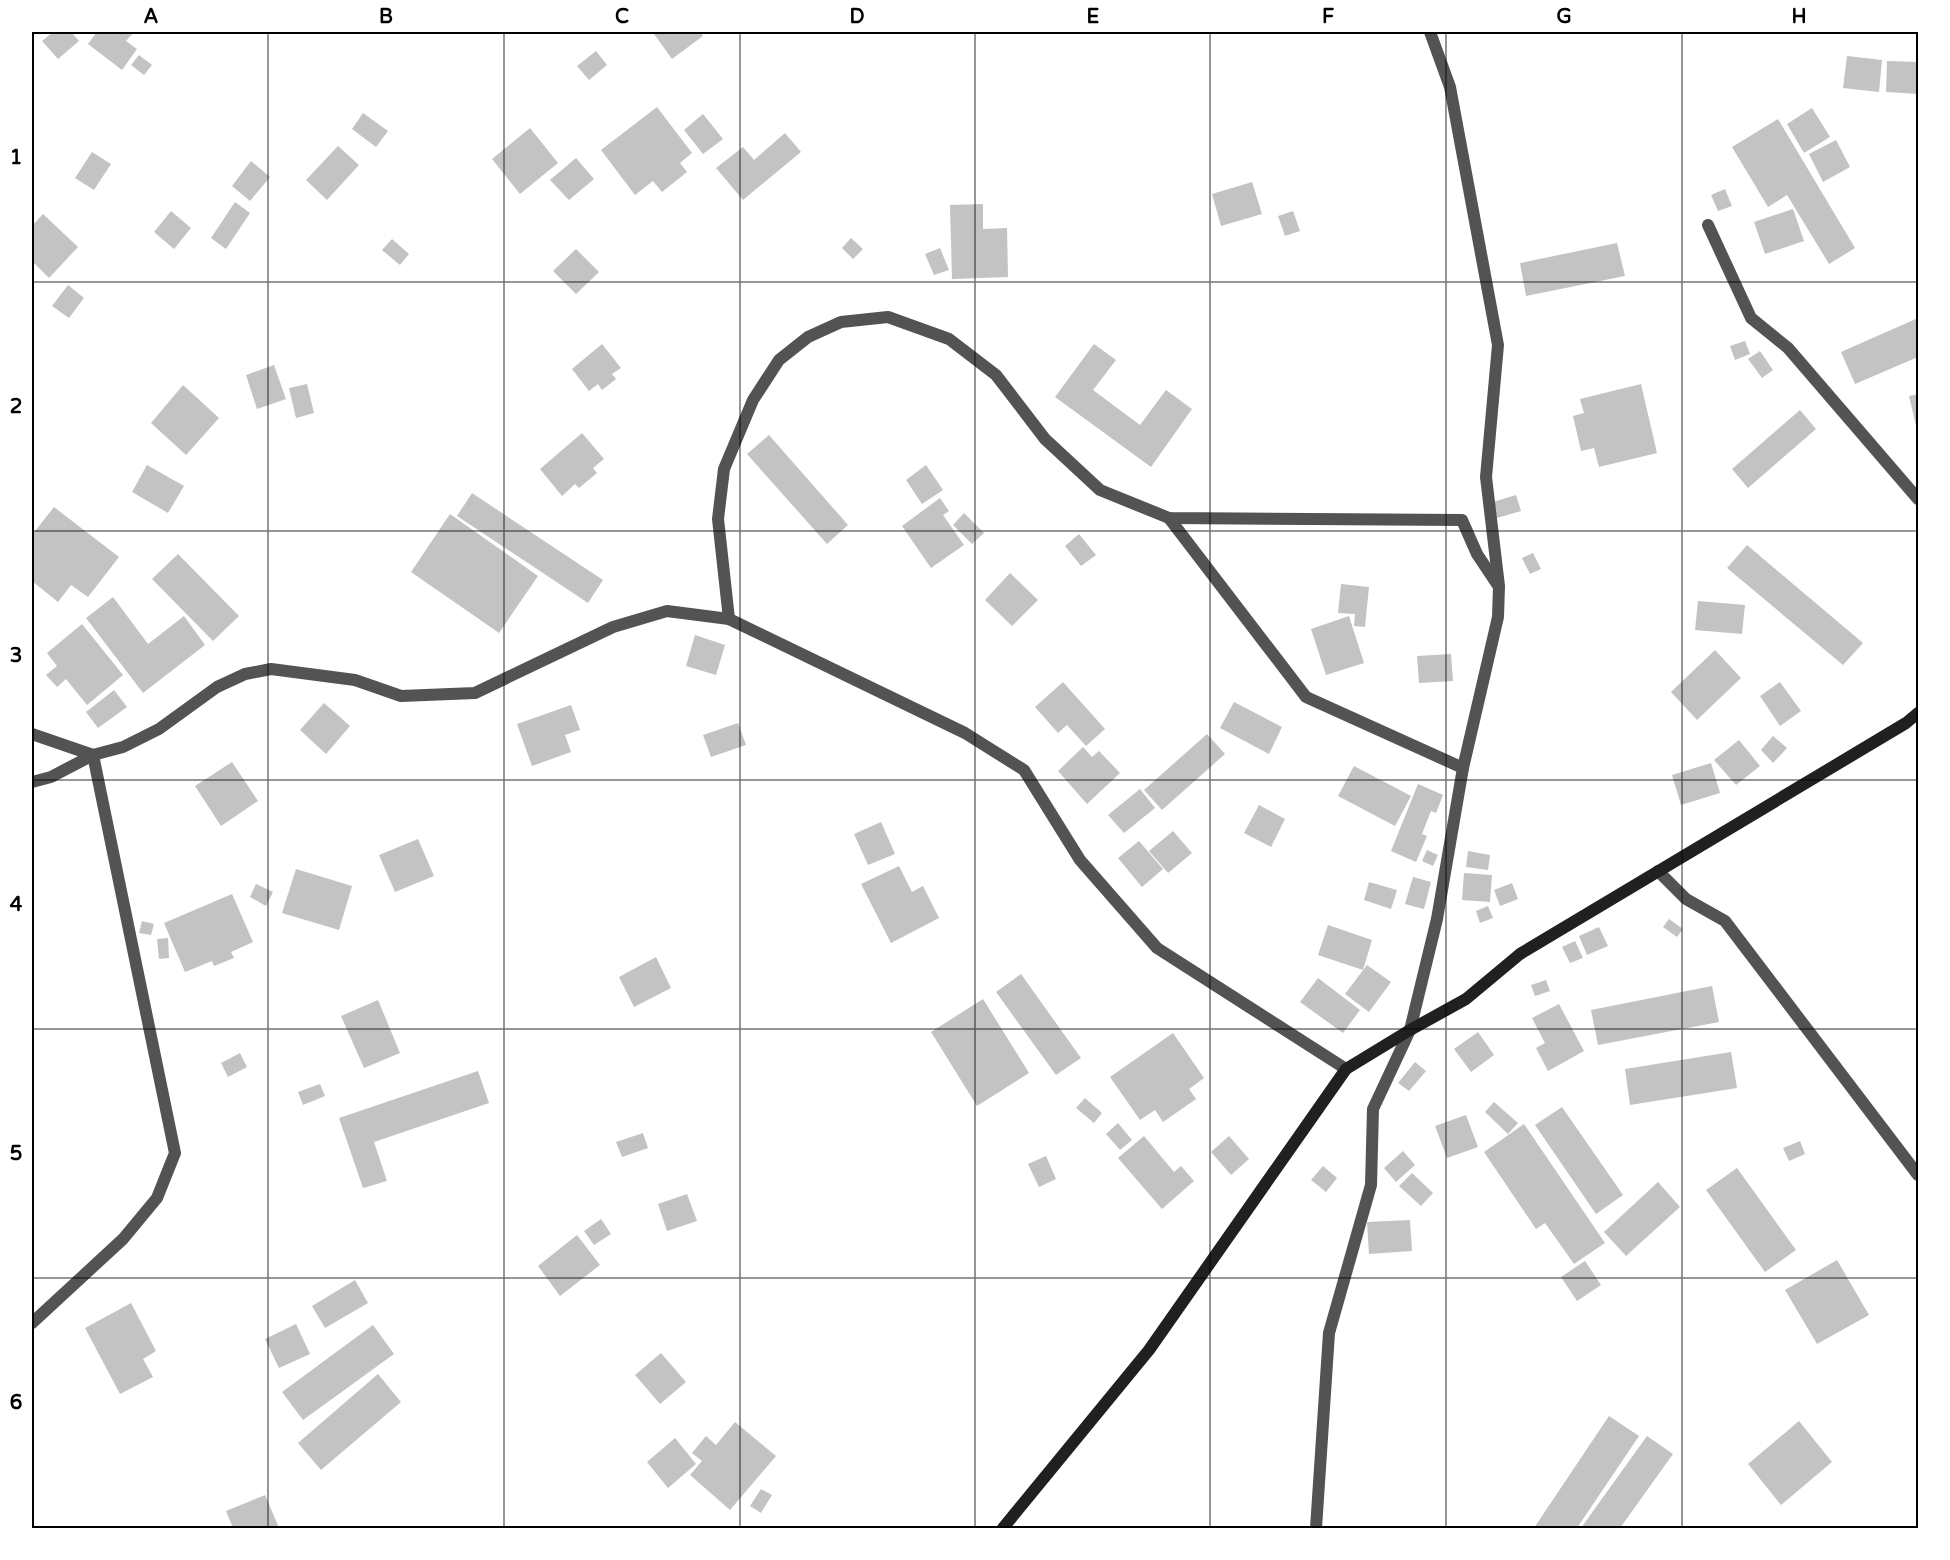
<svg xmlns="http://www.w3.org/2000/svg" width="1950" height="1560" viewBox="0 0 1950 1560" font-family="'Varela Round',sans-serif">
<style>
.building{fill:#c3c3c3}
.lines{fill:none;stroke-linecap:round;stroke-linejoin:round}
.minor{stroke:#535353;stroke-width:12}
.secondary{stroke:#202020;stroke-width:12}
.grid{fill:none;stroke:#000;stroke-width:1.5;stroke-opacity:0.55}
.neatline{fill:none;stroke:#000;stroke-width:2}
.grid-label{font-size:20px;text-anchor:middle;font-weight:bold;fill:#000}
</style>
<rect width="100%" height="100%" fill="#fff"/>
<g class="building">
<polygon points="53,32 71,32 79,41 58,59 42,41"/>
<polygon points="97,32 134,32 126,41 137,49 122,70 88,44"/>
<polygon points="657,32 700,32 703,36 672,59 654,34"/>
<polygon points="596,51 607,65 589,80 577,66"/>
<polygon points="139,55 152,65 144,75 131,65"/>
<polygon points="1847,56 1882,60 1879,92 1843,88"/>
<polygon points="1887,61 1918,62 1918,94 1886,92"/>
<polygon points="657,107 692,153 680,163 687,172 662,192 653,181 635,195 601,150"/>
<polygon points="1812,108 1830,137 1804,153 1787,124"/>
<polygon points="363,113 388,131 376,147 352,129"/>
<polygon points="703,114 723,139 703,154 684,130"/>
<polygon points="1778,119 1855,248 1829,264 1787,195 1768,207 1732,147"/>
<polygon points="530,128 558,163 520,194 492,159"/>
<polygon points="785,133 801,152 743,200 716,168 743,147 754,160"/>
<polygon points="1836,140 1850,167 1823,182 1809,154"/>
<polygon points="338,146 359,165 327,200 306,180"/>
<polygon points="92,152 111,164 94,190 75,178"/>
<polygon points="576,158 594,179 569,200 550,180"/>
<polygon points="251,161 270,177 250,201 232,186"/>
<polygon points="1252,182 1262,214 1221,226 1212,194"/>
<polygon points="1725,189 1732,206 1718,211 1711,195"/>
<polygon points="235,202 250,213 226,249 211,238"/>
<polygon points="983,204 983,229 1007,228 1008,277 952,279 950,205"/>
<polygon points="1793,209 1804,241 1765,254 1754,222"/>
<polygon points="171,211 191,228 174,249 154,232"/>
<polygon points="1293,211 1300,231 1285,236 1278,216"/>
<polygon points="43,214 78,247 49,278 32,261 32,226"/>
<polygon points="851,238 863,249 853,259 842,248"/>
<polygon points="392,239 409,254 400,265 382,250"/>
<polygon points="1617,243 1625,276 1526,296 1520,263"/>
<polygon points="940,248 949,270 934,275 925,254"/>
<polygon points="576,249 599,272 576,294 553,271"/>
<polygon points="68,285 84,298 69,318 52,306"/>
<polygon points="1918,318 1918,357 1855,384 1841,352"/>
<polygon points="1745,341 1750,354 1735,360 1730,346"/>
<polygon points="602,344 621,368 612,374 616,379 602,390 598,384 589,391 572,369"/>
<polygon points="1094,344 1116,360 1093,390 1140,425 1166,390 1192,409 1151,467 1055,397"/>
<polygon points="1760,351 1773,370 1762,378 1748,359"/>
<polygon points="274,365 286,399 257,409 246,375"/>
<polygon points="307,384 314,413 296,418 289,388"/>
<polygon points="1641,384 1657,453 1599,467 1594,448 1581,451 1573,416 1584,413 1580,399"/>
<polygon points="183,385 219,418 186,455 151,423"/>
<polygon points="1918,394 1918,434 1909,396"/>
<polygon points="1800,410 1816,429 1748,488 1732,469"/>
<polygon points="582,433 604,459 593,468 597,473 579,488 575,484 562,496 540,469"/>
<polygon points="769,435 848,525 827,544 747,454"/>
<polygon points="147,465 184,486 168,513 132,492"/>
<polygon points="926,465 943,490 922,504 906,480"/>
<polygon points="472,493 603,580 588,603 457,516"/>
<polygon points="1516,495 1521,511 1497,518 1493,502"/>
<polygon points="940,498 949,511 943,515 964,545 931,568 902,526"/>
<polygon points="54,507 119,557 88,597 71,585 58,602 32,581 32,535"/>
<polygon points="964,513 984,533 972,544 953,525"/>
<polygon points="450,514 538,576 499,633 411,572"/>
<polygon points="1079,534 1096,555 1081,566 1065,546"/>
<polygon points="1747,545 1863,643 1843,665 1727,568"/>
<polygon points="1533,553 1541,569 1530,574 1522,558"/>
<polygon points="178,554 239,616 213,641 152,579"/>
<polygon points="1010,573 1038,600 1012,626 985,600"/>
<polygon points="1341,584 1369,587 1365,627 1354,626 1355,614 1338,613"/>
<polygon points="113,597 148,644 184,616 205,645 143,693 86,618"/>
<polygon points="1698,601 1745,605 1742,634 1695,630"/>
<polygon points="1349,616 1364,663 1326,675 1311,629"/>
<polygon points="82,624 123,675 87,705 66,679 57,687 46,675 57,666 47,653"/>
<polygon points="695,635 725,645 716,675 686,666"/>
<polygon points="1715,650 1741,678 1697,720 1671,692"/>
<polygon points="1451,654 1453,681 1419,683 1417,656"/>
<polygon points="1063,682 1105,729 1086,746 1067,725 1058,733 1035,707"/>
<polygon points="1780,682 1801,711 1780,726 1760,696"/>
<polygon points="114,690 127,707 98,728 86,712"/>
<polygon points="1234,702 1282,727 1269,754 1220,728"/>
<polygon points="324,703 350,726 326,754 300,730"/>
<polygon points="571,705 580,730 565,735 571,752 532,766 517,724"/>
<polygon points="738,723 746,745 711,757 703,735"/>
<polygon points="1207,734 1225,754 1162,810 1144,790"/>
<polygon points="1773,736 1787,748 1773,763 1761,750"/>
<polygon points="1739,740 1760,766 1736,785 1714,760"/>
<polygon points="1083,747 1092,757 1099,751 1120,773 1087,804 1058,771"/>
<polygon points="232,762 258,801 221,826 195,786"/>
<polygon points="1711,763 1720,793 1681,805 1672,775"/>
<polygon points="1354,766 1411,796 1395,826 1338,796"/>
<polygon points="1418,784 1443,795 1436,813 1431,811 1422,834 1427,836 1416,862 1391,851"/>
<polygon points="1140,789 1155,808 1124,833 1108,815"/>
<polygon points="1259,805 1285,819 1271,847 1244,833"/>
<polygon points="881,822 895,854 868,865 854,834"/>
<polygon points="1173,831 1192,853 1168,873 1149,851"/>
<polygon points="418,839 434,876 395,892 379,855"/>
<polygon points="1139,841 1163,869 1142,887 1118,858"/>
<polygon points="1427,850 1438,855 1433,866 1422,861"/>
<polygon points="1468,851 1490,855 1488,870 1466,867"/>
<polygon points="899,866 912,892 923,886 939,918 891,943 861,884"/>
<polygon points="296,869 352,886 339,930 282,913"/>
<polygon points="1464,873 1492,875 1490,902 1462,900"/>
<polygon points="1413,877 1431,882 1424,909 1405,904"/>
<polygon points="1369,882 1397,890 1391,909 1364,900"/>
<polygon points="1512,883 1518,899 1500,906 1494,890"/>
<polygon points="256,884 273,892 266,906 250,897"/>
<polygon points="232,894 253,942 231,952 234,958 214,966 212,961 185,972 164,923"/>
<polygon points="1488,906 1493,918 1480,923 1476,911"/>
<polygon points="1669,919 1683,929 1677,937 1663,927"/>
<polygon points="142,921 154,924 151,935 139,933"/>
<polygon points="1328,925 1372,940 1363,970 1318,955"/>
<polygon points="1599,927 1608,946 1587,955 1579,936"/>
<polygon points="168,938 169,958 159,959 157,939"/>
<polygon points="1575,941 1583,958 1570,963 1562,947"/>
<polygon points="656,957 671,988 634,1007 619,977"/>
<polygon points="1367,965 1391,982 1369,1012 1345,994"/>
<polygon points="1021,974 1081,1058 1056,1075 996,992"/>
<polygon points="1318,978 1360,1010 1343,1033 1300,1002"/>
<polygon points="1546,980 1550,991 1535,996 1531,985"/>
<polygon points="1712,986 1719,1022 1598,1045 1591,1010"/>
<polygon points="983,999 1029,1073 977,1106 931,1032"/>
<polygon points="378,1000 400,1053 364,1068 341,1016"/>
<polygon points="1559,1004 1584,1051 1548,1071 1536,1048 1545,1043 1532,1018"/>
<polygon points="1478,1032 1494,1055 1471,1072 1454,1049"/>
<polygon points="1173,1033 1204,1078 1189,1089 1196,1099 1163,1122 1155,1110 1140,1120 1110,1077"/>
<polygon points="1731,1052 1737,1088 1630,1105 1625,1069"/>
<polygon points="240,1053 247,1067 228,1077 221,1063"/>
<polygon points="1415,1062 1426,1071 1409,1091 1398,1083"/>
<polygon points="478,1071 489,1103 374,1142 387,1181 363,1188 339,1118"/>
<polygon points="320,1084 325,1096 303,1105 298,1092"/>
<polygon points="1085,1098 1102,1113 1094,1123 1076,1108"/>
<polygon points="1494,1102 1518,1123 1508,1134 1485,1112"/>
<polygon points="1562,1107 1623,1195 1596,1214 1535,1125"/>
<polygon points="1466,1115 1478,1147 1447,1158 1435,1126"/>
<polygon points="1118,1123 1132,1140 1120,1150 1106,1134"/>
<polygon points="1524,1124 1605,1243 1574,1264 1545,1223 1536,1229 1484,1152"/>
<polygon points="643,1133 648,1148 622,1157 616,1142"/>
<polygon points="1144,1136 1174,1172 1181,1166 1194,1181 1162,1209 1118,1158"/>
<polygon points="1229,1136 1249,1159 1231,1175 1211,1152"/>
<polygon points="1800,1141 1805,1154 1789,1161 1783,1148"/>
<polygon points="1403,1151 1415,1165 1396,1182 1384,1168"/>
<polygon points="1046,1156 1056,1179 1039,1187 1028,1164"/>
<polygon points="1323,1166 1337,1178 1326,1192 1311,1180"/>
<polygon points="1737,1168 1796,1250 1765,1272 1706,1190"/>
<polygon points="1412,1173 1433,1193 1421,1206 1399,1186"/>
<polygon points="1658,1182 1680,1207 1626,1256 1604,1232"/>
<polygon points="687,1194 697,1221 667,1231 658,1204"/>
<polygon points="601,1219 611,1234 594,1245 584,1231"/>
<polygon points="1410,1220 1412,1251 1369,1254 1367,1222"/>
<polygon points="577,1235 600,1265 560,1296 538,1266"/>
<polygon points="1837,1260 1869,1315 1817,1344 1785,1290"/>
<polygon points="1585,1261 1601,1285 1577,1301 1561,1277"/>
<polygon points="355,1280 368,1303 325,1328 312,1306"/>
<polygon points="131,1303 156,1351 143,1359 153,1377 120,1394 85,1328"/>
<polygon points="296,1324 310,1354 279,1368 265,1339"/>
<polygon points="373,1325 394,1354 303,1420 282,1392"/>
<polygon points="661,1353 686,1382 660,1404 635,1375"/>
<polygon points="378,1374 401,1402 321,1470 298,1443"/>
<polygon points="1609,1416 1639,1436 1577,1528 1534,1528"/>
<polygon points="1799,1421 1832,1462 1781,1505 1748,1464"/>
<polygon points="735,1422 776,1456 730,1510 690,1475 702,1461 692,1453 706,1436 716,1445"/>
<polygon points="1647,1436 1673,1454 1620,1528 1581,1528"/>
<polygon points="675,1438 696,1464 668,1488 647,1462"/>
<polygon points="761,1489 772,1495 761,1513 750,1506"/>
<polygon points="265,1495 279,1528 233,1528 226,1511"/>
</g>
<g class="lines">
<g class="minor">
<polyline points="1708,225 1751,318 1788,348 1918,499"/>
<polyline points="1169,518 1306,697 1463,768"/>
<polyline points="729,619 718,519 724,469 753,400 779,360 808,337 841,322 888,317 949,339 996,375 1045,439 1100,490 1169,518 1462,520 1477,554 1497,584"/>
<polyline points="32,734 93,755"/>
<polyline points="32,782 51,777 93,755 123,747 159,729 217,687 245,674 271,669 355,680 401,696 475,693 613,627 667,611 729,619 965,733 1024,770 1080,860 1157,948 1346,1069"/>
<polyline points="1658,871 1686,899 1725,921 1918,1175"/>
<polyline points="32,1323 123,1239 157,1198 175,1153 93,755"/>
<polyline points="1316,1528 1329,1333 1371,1185 1373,1109 1410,1030 1437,919 1463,768 1498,617 1499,586 1486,477 1498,345 1450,87 1430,32"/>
</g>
<polyline class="secondary" points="1003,1528 1149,1350 1346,1069 1410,1030 1466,999 1520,954 1906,723 1918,713"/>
</g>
<path class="grid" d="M 268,32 L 268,1528M 504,32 L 504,1528M 740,32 L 740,1528M 975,32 L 975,1528M 1210,32 L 1210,1528M 1446,32 L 1446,1528M 1682,32 L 1682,1528M 32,282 L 1918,282M 32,531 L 1918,531M 32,780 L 1918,780M 32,1029 L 1918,1029M 32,1278 L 1918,1278"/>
<rect width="1950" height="1560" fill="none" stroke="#ffffff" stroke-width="66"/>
<rect x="33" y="33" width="1884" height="1494" class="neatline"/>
<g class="grid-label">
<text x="151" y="23">A</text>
<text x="386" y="23">B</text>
<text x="622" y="23">C</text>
<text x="857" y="23">D</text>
<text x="1093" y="23">E</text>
<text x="1328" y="23">F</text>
<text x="1564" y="23">G</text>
<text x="1799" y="23">H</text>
<text x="16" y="164">1</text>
<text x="16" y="413">2</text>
<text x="16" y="662">3</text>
<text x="16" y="911">4</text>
<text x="16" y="1160">5</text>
<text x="16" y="1409">6</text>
</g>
</svg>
